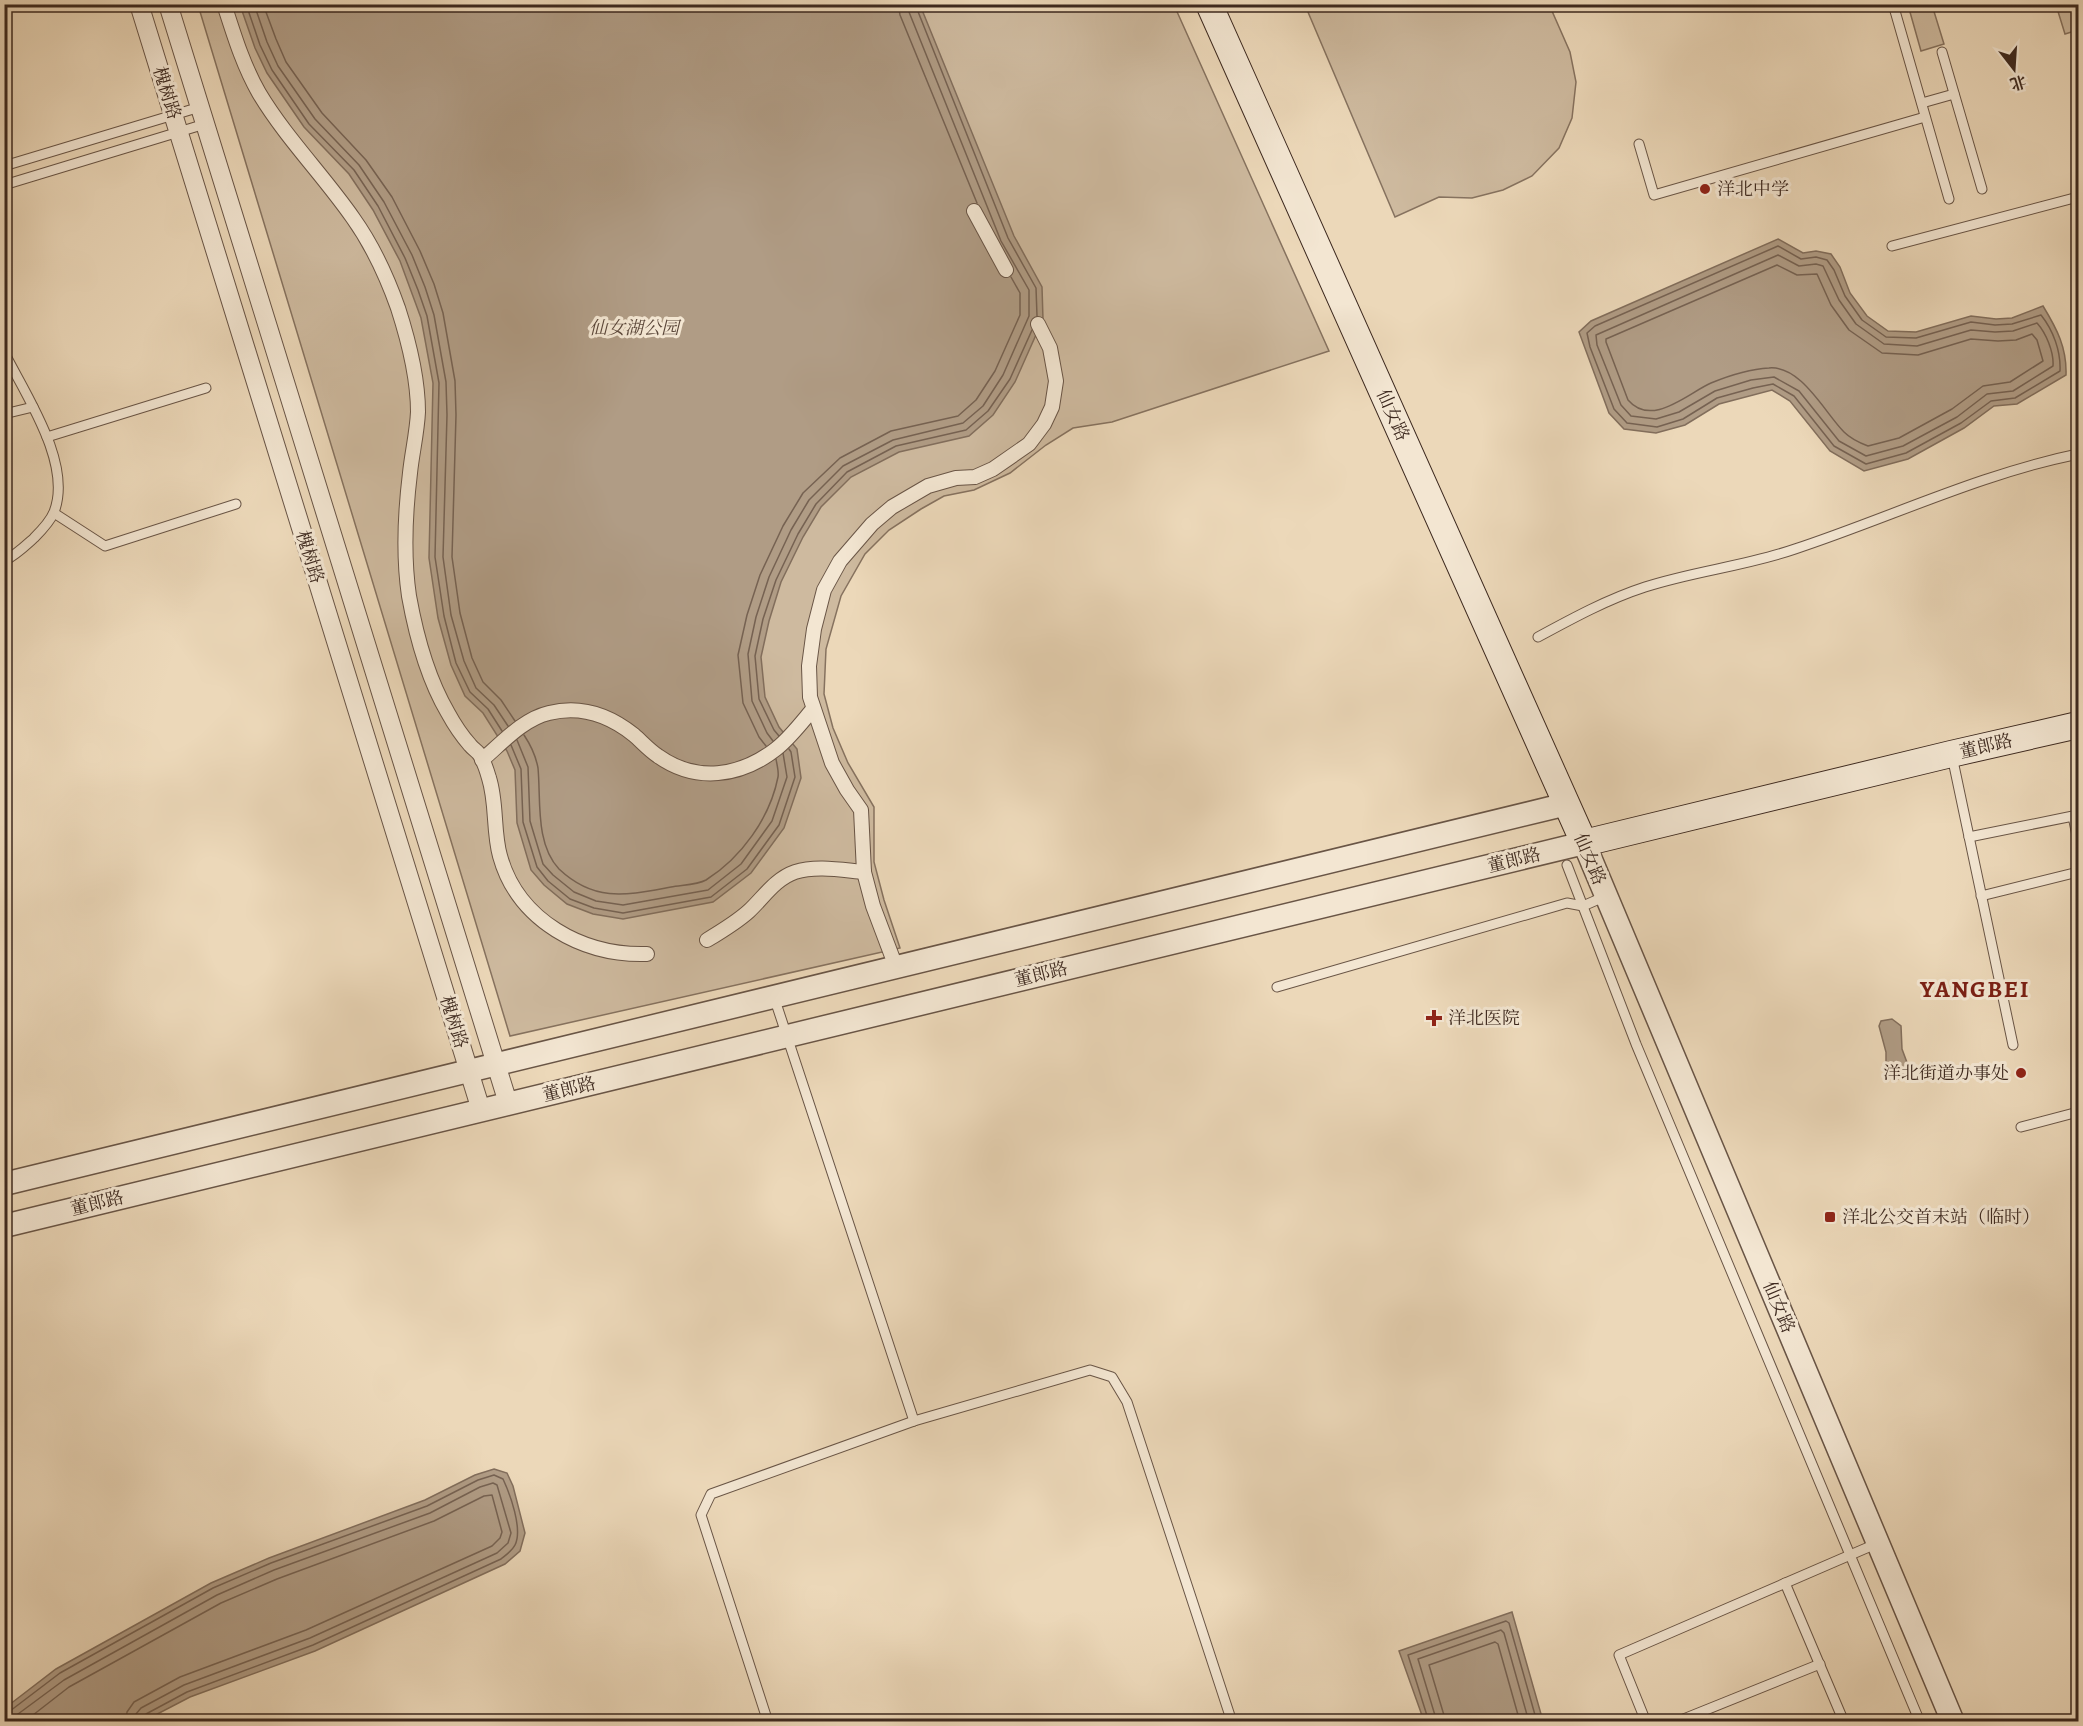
<svg xmlns="http://www.w3.org/2000/svg" width="2083" height="1726" viewBox="0 0 2083 1726" font-family="Alegreya,'Noto Serif SC',serif">
<style>
.green{fill:#ceba9f;stroke:#86725f;stroke-width:1.5}
.water{fill:#b09c85;stroke:#826e5c;stroke-width:1.5}
.lines{fill:none;stroke-linecap:round;stroke-linejoin:round}
.shore{stroke:#766252;stroke-width:1.5}
.service-casing{stroke:#695546;stroke-width:11}
.pedestrian-casing{stroke:#695546;stroke-width:16}
.minor-casing{stroke:#695546;stroke-width:20}
.tertiary-casing{stroke:#695546;stroke-width:25}
.secondary-casing{stroke:#3d291f;stroke-width:28}
.service{stroke:#f3e6d2;stroke-width:9}
.pedestrian{stroke:#f3e6d2;stroke-width:14}
.minor{stroke:#f3e6d2;stroke-width:18}
.tertiary{stroke:#f3e6d2;stroke-width:22}
.secondary{stroke:#f3e6d2;stroke-width:26}
.poi-dot{fill:#8f2418;stroke:#f3e6d2;stroke-width:2}
.labels{text-anchor:middle;dominant-baseline:central;stroke-width:6;stroke-linejoin:round;paint-order:stroke}
.street-label{font-size:18px;fill:#3d291f;stroke:#f3e6d2}
.poi-label{font-size:18px;fill:#3d291f;stroke:#f3e6d2;text-anchor:start}
.park-label{font-size:18px;font-style:italic;fill:#5a4639;stroke:#f3e6d2}
.district-label{font-size:24px;font-weight:bold;letter-spacing:1.5px;fill:#7a1f14;stroke:#f3e6d2}
</style>
<rect width="100%" height="100%" fill="#ecd8b9"/>
<filter id="stains"><feTurbulence type="fractalNoise" baseFrequency=".00333" numOctaves="4"/><feColorMatrix values="0 0 0 0 .2 0 0 0 0 .09 0 0 0 0 .02 0 0 0 .5 -.17"/></filter>
<radialGradient id="worn" r=".72"><stop offset=".6" stop-color="#630" stop-opacity="0"/><stop offset="1" stop-color="#630" stop-opacity=".3"/></radialGradient>
<g class="green">
<polygon points="198,5 1174,5 1329,351 1112,422 1073,428 1046,445 1010,473 974,490 944,496 921,509 889,530 865,554 841,596 826,649 824,694 833,728 848,763 874,807 874,862 884,900 900,948 510,1036"/>
<polygon points="1305,5 1558,5 1557,10 1552,11 1570,52 1576,82 1572,118 1559,148 1532,176 1503,190 1472,198 1439,197 1395,217"/>
<polygon points="1908,5 1932,5 1944,44 1921,51"/>
<polygon points="2056,5 2078,5 2078,30 2065,34"/>
</g>
<g class="water">
<polygon points="240,5 920,5 1014,236 1042,287 1043,319 1015,382 993,415 969,436 899,452 851,477 821,507 803,537 781,582 769,621 761,657 765,697 779,727 797,749 801,778 784,828 751,873 713,902 623,919 593,914 567,904 544,885 531,870 517,823 515,770 507,751 483,713 465,696 451,665 438,618 429,558 433,383 421,318 400,261 373,210 349,174 304,127 267,73 255,48"/>
<path d="M 1778,239 L 1803,253 L 1816,251 L 1831,254 L 1840,267 L 1850,293 L 1867,316 L 1888,331 L 1916,332 L 1971,316 L 1996,319 L 2012,318 L 2043,306 C 2057,329 2067,348 2066,375 L 2017,404 L 1994,406 L 1964,428 L 1908,459 L 1864,471 L 1830,451 L 1790,401 L 1772,390 L 1719,404 L 1685,425 L 1656,433 L 1624,429 L 1609,413 L 1579,332 L 1591,321 Z"/>
<polygon points="1892,1019 1901,1026 1902,1049 1909,1068 1909,1074 1895,1080 1888,1077 1886,1067 1886,1052 1879,1026 1881,1021"/>
<polygon points="494,1469 507,1473 513,1486 525,1533 520,1551 505,1564 315,1651 190,1697 144,1721 5,1721 5,1708 56,1669 211,1583 269,1558 425,1500 475,1475"/>
<polygon points="1512,1612 1543,1721 1424,1721 1399,1651"/>
</g>
<g class="lines">
<g class="shore">
<polyline points="246,4 260,45 272,70 309,124 354,170 378,206 405,258 418,290 427,316 439,383 435,557 444,616 456,663 470,692 488,709 502,731"/>
<polyline points="254,4 267,42 278,66 315,119 359,165 384,202 412,255 425,287 434,315 446,382 447,415 443,557 451,615 464,661 476,688 494,705 508,726"/>
<polyline points="263,4 276,39 286,62 322,113 366,160 392,197 420,251 434,284 443,313 455,381 456,415 452,557 460,613 472,658 483,682 501,700 515,721"/>
<polyline points="898,4 900,15 977,203"/>
<polyline points="915,4 1008,238 1036,288 1037,316"/>
<path d="M 1778,246 L 1801,259 L 1816,257 L 1827,260 L 1834,270 L 1845,296 L 1862,320 L 1886,337 L 1916,338 L 1971,322 L 1995,325 L 2012,324 L 2041,315 C 2053,330 2061,351 2060,371 L 2015,398 L 1991,401 L 1961,423 L 1906,453 L 1866,464 L 1834,446 L 1794,396 L 1773,384 L 1753,388 L 1717,398 L 1683,419 L 1657,427 L 1627,423 L 1614,409 L 1590,347 L 1587,333 L 1595,326 Z"/>
<path d="M 1778,255 L 1799,266 L 1816,264 L 1823,266 L 1839,300 L 1856,324 L 1884,344 L 1917,346 L 1971,330 L 1995,332 L 2013,331 L 2037,323 C 2046,333 2054,352 2053,366 L 2013,391 L 1987,394 L 1957,417 L 1903,446 L 1866,456 L 1839,441 L 1799,391 L 1774,377 L 1751,380 L 1715,391 L 1679,412 L 1656,419 L 1631,416 L 1621,405 L 1597,345 L 1596,335 Z"/>
<path d="M 1777,265 L 1797,275 L 1817,274 L 1831,305 L 1849,330 L 1882,353 L 1918,355 L 1971,339 L 1998,341 L 2016,340 L 2032,334 L 2037,340 L 2043,361 L 2010,382 L 1983,386 L 1952,409 L 1899,438 L 1868,446 C 1860,443 1850,438 1844,432 C 1825,413 1801,365 1769,368 C 1751,369 1728,376 1711,383 C 1688,393 1652,428 1628,400 L 1606,342 L 1606,339 Z"/>
<path d="M 524,735 C 530,744 536,757 538,768 C 541,799 535,844 559,869 C 595,903 627,895 671,887 C 681,885 697,885 706,880 C 741,858 770,818 778,777 C 779,772 777,765 776,759"/>
<polyline points="779,736 774,730 759,699 755,656 763,619 776,580 798,534 816,504 847,472 896,446 966,430 988,411 1010,379 1032,330"/>
<polyline points="517,740 528,767 530,821 543,864 553,875 574,892 596,901 623,905 708,890 741,864 772,821 787,777 783,753"/>
<polyline points="773,741 767,733 752,701 748,654 756,617 769,577 791,530 809,500 843,466 893,440 963,423 983,406 1003,375 1029,316 1029,290 1001,241 909,12 907,4"/>
<polyline points="511,745 521,769 523,822 537,867 548,881 570,899 594,908 623,913 711,897 747,869 779,825 795,777 791,752 789,749"/>
<polyline points="766,746 759,737 743,703 738,655 747,615 760,575 783,526 803,493 840,458 891,431 958,416 976,400 995,371 1020,315 1020,293 1011,277"/>
<path d="M 4,1712 L 10,1711 L 60,1673 L 213,1588 L 271,1563 L 427,1506 L 478,1480 L 494,1475 L 503,1479 C 510,1494 523,1529 515,1545 C 512,1551 506,1555 501,1559 L 313,1645 L 187,1692 L 146,1714 L 143,1722"/>
<polyline points="4,1720 14,1717 64,1680 217,1595 274,1570 430,1513 480,1487 493,1483 497,1485 511,1533 508,1543 497,1553 310,1638 184,1685 141,1708 136,1714 135,1722"/>
<polyline points="24,1722 69,1687 221,1603 277,1579 434,1521 484,1496 492,1495 502,1532 500,1538 492,1546 306,1630 180,1677 134,1702 127,1712 126,1722"/>
<polyline points="1429,1722 1408,1655 1506,1621 1509,1623 1537,1722"/>
<polyline points="1437,1722 1418,1659 1501,1630 1504,1633 1529,1722"/>
<polyline points="1446,1722 1429,1665 1495,1642 1498,1644 1520,1722"/>
</g>
<g class="service-casing">
<g id="service">
<polyline points="1893,4 1949,199"/>
<polyline points="4,9 19,4"/>
<polyline points="1942,52 1982,189"/>
<polyline points="1922,103 1954,94"/>
<polyline points="1639,144 1654,195 1925,117"/>
<polyline points="4,166 200,107"/>
<polyline points="4,185 205,124"/>
<polyline points="1892,246 2078,197"/>
<path d="M 4,352 C 25,394 73,464 54,512 C 50,522 41,531 34,538 C 24,547 16,555 4,561"/>
<polyline points="4,414 33,407"/>
<polyline points="47,437 206,388"/>
<polyline points="54,513 105,546 236,504"/>
<path d="M 1538,637 C 1573,618 1608,599 1645,587 C 1694,571 1746,566 1795,549 C 1889,518 1980,474 2078,454"/>
<polyline points="1952,756 2013,1045"/>
<polyline points="1969,837 2073,816 2078,841"/>
<polyline points="1567,865 1636,1044 1920,1722"/>
<polyline points="1981,896 2078,872"/>
<polyline points="1277,987 1567,903 1583,906 1606,896"/>
<polyline points="774,997 914,1421"/>
<polyline points="2021,1127 2078,1112"/>
<polyline points="1785,1583 1844,1722"/>
<polyline points="768,1722 701,1515 711,1494 914,1421 1090,1370 1112,1377 1127,1402 1232,1722"/>
<polyline points="1646,1722 1619,1655 1878,1543"/>
<polyline points="1676,1722 1820,1664"/>
</g>
</g>
<g class="pedestrian-casing">
<g id="pedestrian">
<path d="M 224,4 C 234,35 243,65 259,93 C 286,138 323,175 353,218 C 373,246 387,277 398,308 C 409,342 418,377 418,412 C 417,433 412,453 410,473 C 405,514 403,555 409,596 C 416,635 428,679 448,713 C 454,724 462,736 470,745 C 474,750 479,752 481,757 C 485,764 487,771 489,778 C 497,803 493,831 500,856 C 518,921 583,956 647,954"/>
<polyline points="974,211 1006,270"/>
<path d="M 482,760 C 502,743 523,719 549,713 C 581,705 609,715 634,735 C 642,742 649,750 658,756 C 696,783 740,777 776,749 C 790,738 802,722 813,709"/>
<path d="M 707,940 C 722,931 737,922 749,911 C 764,897 775,879 795,872 C 816,865 842,870 864,872"/>
<polyline points="896,967 873,906 864,872 861,810 847,790 832,763 810,697 809,666 814,629 824,590 840,561 872,524 892,507 928,486 956,478 975,477 993,469 1029,444 1044,424 1052,407 1056,381 1050,348 1038,324"/>
</g>
</g>
<g class="minor-casing">
<g id="minor">
<polyline points="139,4 481,1110"/>
<polyline points="168,4 508,1103"/>
</g>
</g>
<g class="tertiary-casing">
<g id="tertiary">
<polyline points="4,1184 1567,804"/>
<polyline points="4,1226 1584,843 1953,1722"/>
</g>
</g>
<g class="secondary-casing">
<polyline id="secondary" points="1209,4 1584,843 1951,754 2078,725"/>
</g>
<use href="#service" class="service"/>
<use href="#pedestrian" class="pedestrian"/>
<use href="#minor" class="minor"/>
<use href="#tertiary" class="tertiary"/>
<use href="#secondary" class="secondary"/>
</g>
<g class="poi-dot">
<circle cx="1705" cy="189" r="6"/>
<path d="M1431 1009h6v6h6v6h-6v6h-6v-6h-6v-6h6z"/>
<circle cx="2021" cy="1073" r="6"/>
<rect x="1824" y="1211" width="12" height="12" rx="3"/>
</g>
<g class="labels">
<g class="street-label">
<text transform="translate(167 93) rotate(73)">槐树路</text>
<text transform="translate(1393 415) rotate(66)">仙女路</text>
<text transform="translate(310 557) rotate(73)">槐树路</text>
<text transform="translate(1986 746) rotate(-13)">董郎路</text>
<text transform="translate(1590 859) rotate(67)">仙女路</text>
<text transform="translate(1514 860) rotate(-14)">董郎路</text>
<text transform="translate(1041 974) rotate(-14)">董郎路</text>
<text transform="translate(454 1022) rotate(73)">槐树路</text>
<text transform="translate(569 1089) rotate(-14)">董郎路</text>
<text transform="translate(97 1203) rotate(-14)">董郎路</text>
<text transform="translate(1779 1307) rotate(67)">仙女路</text>
</g>
<g class="poi-label">
<text x="1717" y="189">洋北中学</text>
<text x="1448" y="1018">洋北医院</text>
<text x="2009" y="1073" text-anchor="end">洋北街道办事处</text>
<text x="1842" y="1217">洋北公交首末站（临时）</text>
</g>
<g class="park-label">
<text x="634" y="328">仙女湖公园</text>
</g>
<g class="district-label">
<text x="1975" y="989">YANGBEI</text>
</g>
</g>
<rect width="2083" height="1726" fill="none" stroke="#ecd8b9" stroke-width="24"/>
<rect x="6" y="6" width="2071" height="1714" fill="none" stroke="#3d291f" stroke-width="3"/>
<rect x="12" y="12" width="2059" height="1702" fill="none" stroke="#3d291f" stroke-width="1.5"/>
<g transform="translate(2014 69) rotate(163)" stroke="#f3e6d2" stroke-width="4.5" paint-order="stroke">
<path d="M0-4.5L10 22L0 15L-10 22Z" fill="#3d291f"/>
<text y="-9" font-size="16" font-weight="bold" text-anchor="middle" fill="#3d291f">北</text>
</g>
<rect width="100%" height="100%" filter="url(#stains)"/>
<rect width="100%" height="100%" fill="url(#worn)"/>
</svg>
